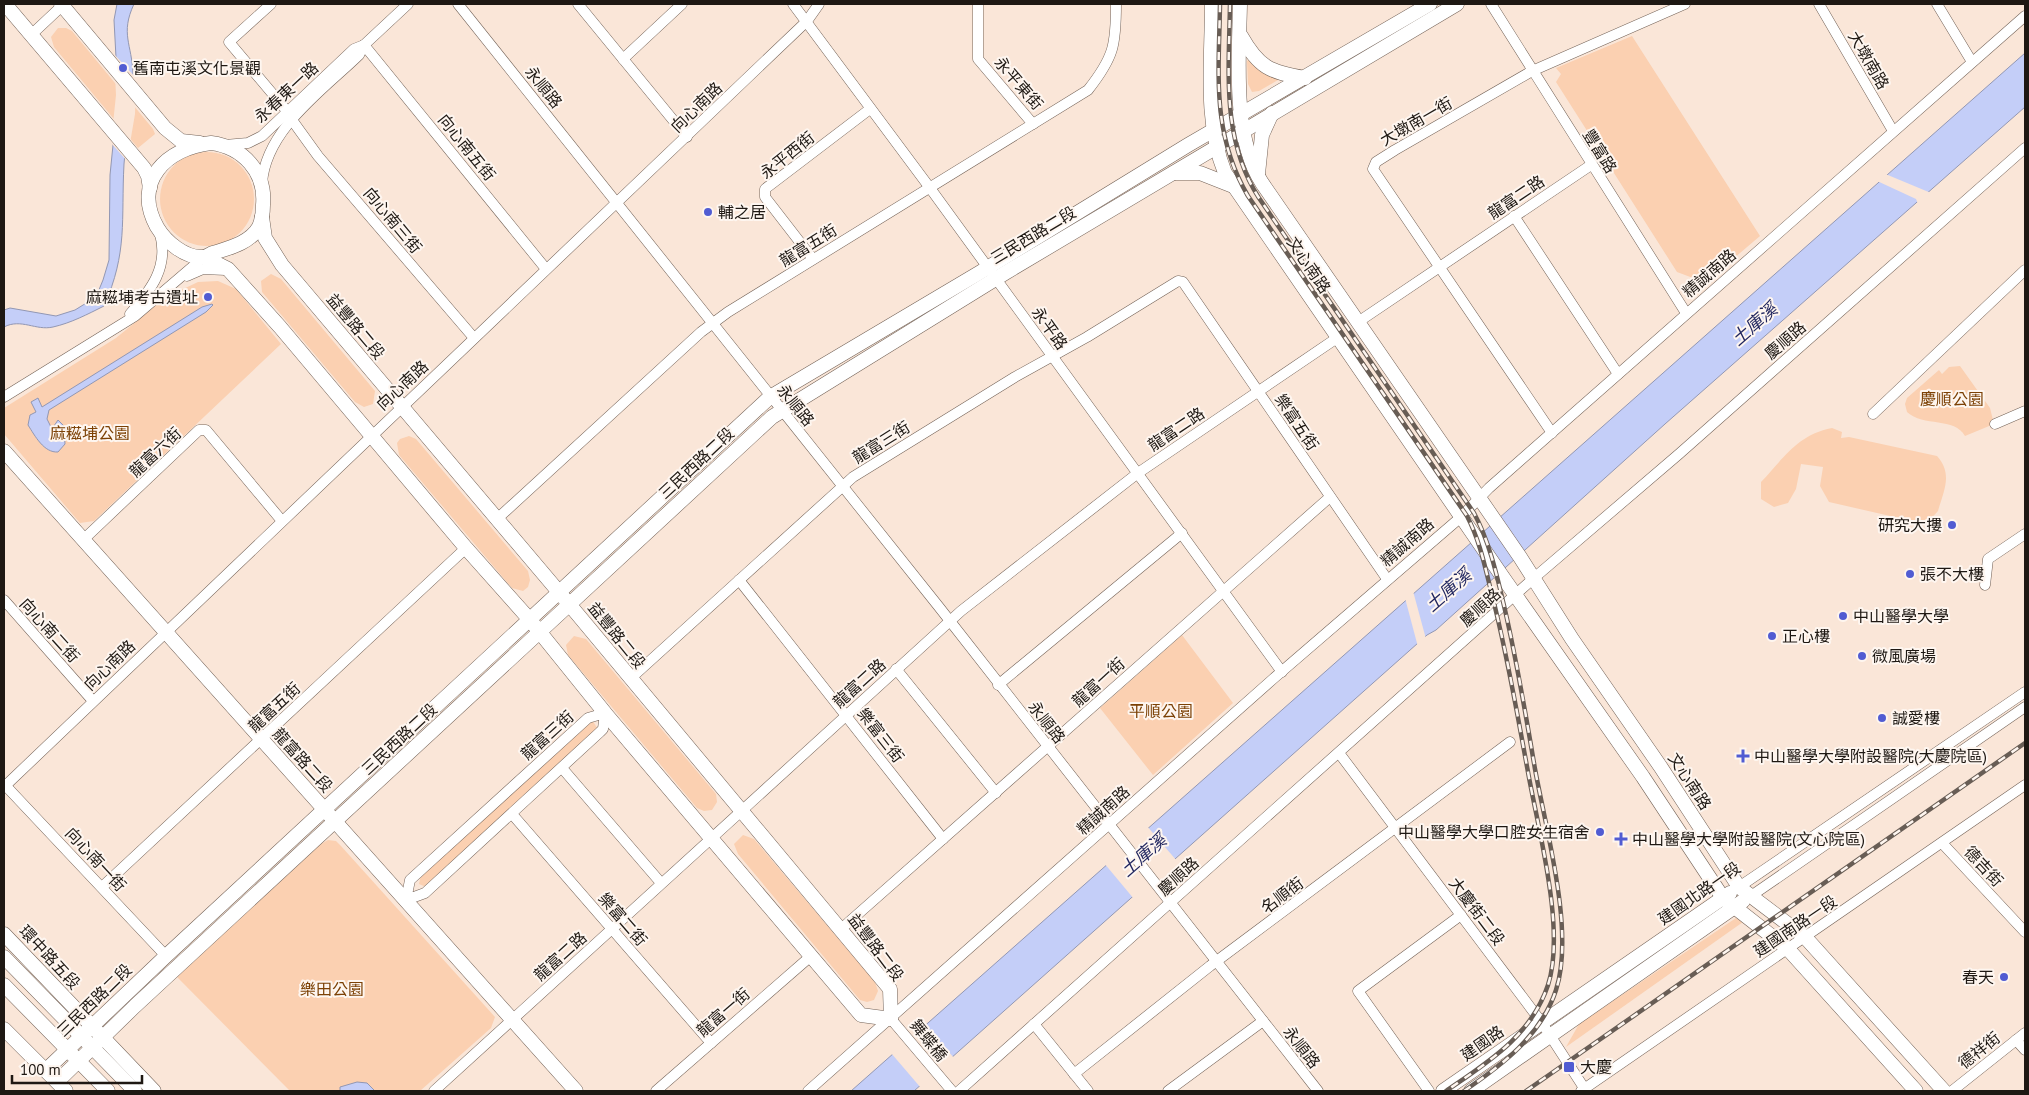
<svg xmlns="http://www.w3.org/2000/svg" width="2029" height="1095" viewBox="0 0 2029 1095" font-family="'PT Sans','Noto Sans TC',sans-serif">
<style>
.green{fill:#fbd0b1}
.water{fill:#c4cef8;stroke:#9297b3}
.pier{fill:#fae6d8}
.lines{fill:none;stroke-linecap:round;stroke-linejoin:round}
.street-casing{stroke:#736257;stroke-width:11}
.secondary-casing{stroke:#736257;stroke-width:15}
.street{stroke:#fff;stroke-width:10}
.secondary{stroke:#fff;stroke-width:14}
.rail-casing{stroke:#685d55;stroke-width:4.5}
.rail{stroke:#fef6f0;stroke-width:2.5;stroke-dasharray:8;stroke-linecap:butt}
.poi-dot{fill:#515cd2;stroke:#fef6f0;stroke-width:2}
.labels{text-anchor:middle;dominant-baseline:central;stroke-width:4;stroke-linejoin:round;paint-order:stroke}
.street-label{font-size:16px;fill:#1e1813;stroke:#fef6f0}
.poi-label{font-size:16px;fill:#1e1813;stroke:#fef6f0;text-anchor:start}
.park-label{font-size:16px;fill:#7c4105;stroke:#fef6f0}
.water-label{font-size:18px;font-style:italic;fill:#1f245e;stroke:#fef6f0}
</style>
<rect width="100%" height="100%" fill="#fae6d8"/>
<g class="green">
<polygon points="58,28 66,28 72,31 153,129 155,134 138,148 54,47 51,37"/>
<polygon points="1632,36 1760,236 1700,287 1693,278 1677,272 1556,82 1561,74 1556,68"/>
<polygon points="1250,59 1279,78 1278,80 1259,91 1252,92 1248,84 1247,61"/>
<circle cx="207" cy="199" r="47"/>
<polygon points="271,274 281,279 375,391 373,404 364,407 355,402 262,292 261,281"/>
<polygon points="218,281 236,289 281,344 94,521 80,523 4,434 4,408 116,338 175,290 179,291 198,282"/>
<path d="M 1960,366 L 1990,408 L 1994,424 L 1965,436 C 1955,417 1923,427 1907,412 L 1905,404 L 1907,398 L 1939,370 L 1942,374 L 1949,367 Z"/>
<path d="M 1832,428 L 1842,432 L 1841,438 L 1849,437 L 1937,456 C 1953,474 1944,490 1938,511 C 1930,521 1924,521 1912,521 L 1829,502 L 1820,486 L 1823,467 L 1801,464 L 1796,489 L 1788,503 L 1774,507 L 1761,499 L 1761,482 C 1784,458 1797,435 1832,428 Z"/>
<polygon points="409,436 416,439 528,571 530,580 528,587 523,591 512,588 399,455 397,443 400,439"/>
<polygon points="1182,635 1233,703 1153,775 1100,708"/>
<polygon points="574,636 586,639 716,794 717,802 712,810 704,811 697,808 568,655 566,645"/>
<polygon points="593,721 597,728 426,887 419,884 421,875 589,722"/>
<polygon points="743,835 754,839 875,982 878,991 874,1000 867,1002 860,1000 738,854 734,844"/>
<polygon points="328,840 336,841 341,846 495,1017 491,1028 420,1091 290,1091 177,977 321,844"/>
<polygon points="1736,918 1743,922 1566,1047 1579,1024"/>
</g>
<g class="water">
<path d="M 117,4 L 134,4 C 120,34 132,44 133,74 C 135,105 126,134 124,164 C 121,220 128,252 104,306 C 88,314 71,323 53,327 C 36,331 21,318 4,327 L 4,310 L 10,308 L 56,316 L 75,310 L 96,297 L 103,280 L 109,260 L 110,175 L 118,95 L 114,20 Z"/>
<polygon points="2025,53 2025,107 1665,424 1436,630 1427,635 914,1091 851,1091"/>
<path d="M 212,304 L 213,305 L 206,312 L 49,410 L 47,419 L 52,429 L 58,420 L 64,426 L 65,444 L 58,452 C 44,453 35,436 28,425 L 30,415 L 36,412 L 31,402 L 38,398 L 42,407 L 202,307 Z"/>
<polygon points="357,1082 367,1083 375,1091 340,1091 340,1087"/>
</g>
<g class="pier">
<polygon points="114,54 136,78 135,114 127,161 111,143 116,95"/>
<polygon points="1883,173 1931,193 1918,204 1916,199 1875,180"/>
<polygon points="1413,591 1426,639 1418,647 1405,598"/>
<polygon points="1146,825 1177,861 1134,899 1104,863"/>
<polygon points="924,1024 955,1059 921,1088 891,1053"/>
</g>
<g class="lines">
<g class="street-casing">
<g id="street">
<polyline points="271,4 229,42 287,111"/>
<polyline points="458,4 939,607 1318,1091"/>
<polyline points="578,4 687,137"/>
<polyline points="793,4 930,188 1282,672"/>
<polyline points="978,4 978,59 1033,124"/>
<polyline points="1491,4 1686,313"/>
<polyline points="1819,4 1893,131"/>
<polyline points="1937,4 1972,62"/>
<polyline points="31,35 64,4"/>
<polyline points="364,45 546,269"/>
<polyline points="623,59 682,4"/>
<polyline points="292,120 318,156 474,338"/>
<polyline points="225,145 248,143 262,136 354,49 364,45 408,4"/>
<path d="M 262,183 C 266,129 323,90 359,55 L 364,45"/>
<polyline points="1514,216 1618,374"/>
<polyline points="813,259 765,197 765,189 870,109"/>
<polyline points="187,276 203,269 226,270"/>
<path d="M 130,314 C 151,290 169,267 160,234"/>
<polyline points="1358,322 1591,165"/>
<polyline points="4,397 135,316 204,257"/>
<polyline points="1873,414 2025,270"/>
<polyline points="1995,424 2025,411"/>
<polyline points="1552,433 1373,169 1376,162 1395,150 1532,71 1685,4"/>
<path d="M 497,519 L 701,332 L 728,312 L 1088,90 C 1114,57 1116,45 1116,4"/>
<polyline points="83,540 199,430 206,430 282,521"/>
<polyline points="739,580 943,839"/>
<polyline points="1985,585 1988,559 2025,534"/>
<polyline points="4,600 93,701"/>
<polyline points="896,669 996,793"/>
<polyline points="630,679 853,477 1015,377 1087,337 1178,281 1183,282 1387,579"/>
<polyline points="998,685 1182,533"/>
<polygon points="605,713 603,729 600,732 425,893 406,900 410,880 588,718"/>
<polyline points="1339,753 1542,1023 1586,1091"/>
<polyline points="562,768 661,883"/>
<polyline points="4,784 166,956"/>
<polyline points="4,787 807,21 819,4"/>
<polyline points="512,814 711,1043"/>
<polyline points="1942,843 2025,932"/>
<polyline points="102,887 466,548"/>
<polyline points="1739,887 2025,692"/>
<polyline points="1751,896 2025,707"/>
<polyline points="841,929 1330,497"/>
<polyline points="891,1019 952,1091"/>
<polyline points="1034,1024 1088,1091"/>
<polyline points="2016,1040 2025,1050"/>
<polyline points="1074,1074 1210,966 1510,742"/>
<polyline points="434,1091 961,611 1138,473 1337,338"/>
<polyline points="656,1091 811,956"/>
<polyline points="808,1091 1273,679 1461,517 1489,488 2025,16"/>
<polyline points="959,1091 1534,578 1679,454 2025,148"/>
<polyline points="1168,1091 1263,1021"/>
<polyline points="1429,1091 1358,991 1461,915"/>
<polyline points="1581,1091 2025,785"/>
<polyline points="1952,1091 2025,1033"/>
</g>
</g>
<g class="secondary-casing">
<g id="secondary">
<polyline points="5,4 144,168 148,176 150,188"/>
<polyline points="61,4 165,128 181,141 200,143"/>
<path d="M 1212,4 C 1212,60 1204,121 1225,173 L 1502,576 L 1643,777 L 1723,898 L 1788,949 L 1916,1091"/>
<path d="M 1240,4 C 1239,58 1232,137 1262,183 L 1520,557 L 1572,639 L 1660,766 L 1739,887 L 1805,937 L 1944,1091"/>
<path d="M 1241,36 C 1259,68 1270,72 1305,78"/>
<path d="M 211,143 C 243,147 266,172 263,205 C 263,213 262,220 259,227 C 250,243 229,248 213,253 C 210,254 206,257 203,257 C 185,258 166,242 157,227 C 132,182 166,148 211,143 Z"/>
<polyline points="1174,173 1200,173 1233,186"/>
<polyline points="1258,174 1262,135 1272,113"/>
<polyline points="204,257 228,269 280,327 466,548 530,620 605,713 861,1015 891,1019 890,989 569,604 282,265 265,238 262,217"/>
<polyline points="4,451 576,1091"/>
<polyline points="4,934 154,1091"/>
<polyline points="4,957 135,1091"/>
<polyline points="4,985 108,1091"/>
<polyline points="4,1029 66,1091"/>
<polyline points="46,1070 166,956 770,397 979,273 1188,145 1430,4"/>
<polyline points="58,1081 135,1006 772,417 1005,273 1457,4"/>
<polyline points="1443,1091 1730,893"/>
<polyline points="1471,1091 1743,901"/>
</g>
</g>
<use href="#street" class="street"/>
<use href="#secondary" class="secondary"/>
<g class="rail-casing">
<g id="rail">
<path d="M 1220,4 C 1219,73 1211,133 1248,196 L 1467,516 C 1480,541 1485,567 1492,595 C 1507,653 1517,713 1528,772 C 1538,829 1566,930 1548,985 C 1531,1036 1488,1062 1446,1091"/>
<path d="M 1230,4 C 1229,71 1221,139 1259,198 L 1474,513 C 1490,543 1497,576 1505,610 C 1517,662 1526,716 1535,769 C 1546,830 1575,932 1556,990 C 1541,1036 1502,1065 1464,1091"/>
<polyline points="1526,1091 2025,743"/>
</g>
</g>
<use href="#rail" class="rail"/>
</g>
<g class="poi-dot">
<circle cx="123" cy="68" r="5"/>
<circle cx="708" cy="212" r="5"/>
<circle cx="208" cy="297" r="5"/>
<circle cx="1952" cy="525" r="5"/>
<circle cx="1910" cy="574" r="5"/>
<circle cx="1843" cy="616" r="5"/>
<circle cx="1772" cy="636" r="5"/>
<circle cx="1862" cy="656" r="5"/>
<circle cx="1882" cy="718" r="5"/>
<path d="M1740.5 748.5h5v5h5v5h-5v5h-5v-5h-5v-5h5z"/>
<circle cx="1600" cy="832" r="5"/>
<path d="M1618.5 831.5h5v5h5v5h-5v5h-5v-5h-5v-5h5z"/>
<circle cx="2004" cy="977" r="5"/>
<rect x="1563" y="1061" width="12" height="12" rx="2.5"/>
</g>
<g class="labels">
<g class="street-label">
<text transform="translate(1869 60) rotate(60)">大墩南路</text>
<text transform="translate(1019 83) rotate(49)">永平東街</text>
<text transform="translate(544 87) rotate(51)">永順路</text>
<text transform="translate(286 92) rotate(-43)">永春東一路</text>
<text transform="translate(696 107) rotate(-44)">向心南路</text>
<text transform="translate(1416 121) rotate(-30)">大墩南一街</text>
<text transform="translate(467 147) rotate(51)">向心南五街</text>
<text transform="translate(1600 151) rotate(58)">豐富路</text>
<text transform="translate(787 155) rotate(-39)">永平西街</text>
<text transform="translate(1516 197) rotate(-34)">龍富二路</text>
<text transform="translate(393 220) rotate(50)">向心南三街</text>
<text transform="translate(1033 235) rotate(-31)">三民西路二段</text>
<text transform="translate(808 245) rotate(-32)">龍富五街</text>
<text transform="translate(1309 265) rotate(56)">文心南路</text>
<text transform="translate(1709 273) rotate(-41)">精誠南路</text>
<text transform="translate(356 326) rotate(50)">益豐路二段</text>
<text transform="translate(1050 328) rotate(54)">永平路</text>
<text transform="translate(1785 340) rotate(-41)">慶順路</text>
<text transform="translate(402 385) rotate(-43)">向心南路</text>
<text transform="translate(796 405) rotate(51)">永順路</text>
<text transform="translate(1297 422) rotate(56)">樂富五街</text>
<text transform="translate(1176 429) rotate(-34)">龍富二路</text>
<text transform="translate(881 442) rotate(-32)">龍富三街</text>
<text transform="translate(155 452) rotate(-43)">龍富六街</text>
<text transform="translate(696 463) rotate(-43)">三民西路二段</text>
<text transform="translate(1407 542) rotate(-41)">精誠南路</text>
<text transform="translate(1480 607) rotate(-42)">慶順路</text>
<text transform="translate(50 630) rotate(48)">向心南二街</text>
<text transform="translate(617 635) rotate(51)">益豐路二段</text>
<text transform="translate(109 665) rotate(-44)">向心南路</text>
<text transform="translate(1098 682) rotate(-42)">龍富一街</text>
<text transform="translate(859 683) rotate(-42)">龍富二路</text>
<text transform="translate(274 707) rotate(-43)">龍富五街</text>
<text transform="translate(1047 722) rotate(52)">永順路</text>
<text transform="translate(547 735) rotate(-42)">龍富三街</text>
<text transform="translate(881 735) rotate(52)">樂富三街</text>
<text transform="translate(399 739) rotate(-43)">三民西路二段</text>
<text transform="translate(303 760) rotate(48)">龍富路二段</text>
<text transform="translate(1690 781) rotate(57)">文心南路</text>
<text transform="translate(1103 810) rotate(-42)">精誠南路</text>
<text transform="translate(96 859) rotate(47)">向心南一街</text>
<text transform="translate(1984 866) rotate(47)">德吉街</text>
<text transform="translate(1178 876) rotate(-42)">慶順路</text>
<text transform="translate(1699 893) rotate(-35)">建國北路一段</text>
<text transform="translate(1282 895) rotate(-37)">名順街</text>
<text transform="translate(1477 911) rotate(53)">大慶街二段</text>
<text transform="translate(623 919) rotate(49)">樂富二街</text>
<text transform="translate(1795 926) rotate(-34)">建國南路一段</text>
<text transform="translate(876 947) rotate(53)">益豐路二段</text>
<text transform="translate(560 956) rotate(-42)">龍富二路</text>
<text transform="translate(50 957) rotate(47)">環中路五段</text>
<text transform="translate(94 1000) rotate(-44)">三民西路二段</text>
<text transform="translate(723 1012) rotate(-41)">龍富一街</text>
<text transform="translate(929 1040) rotate(51)">舞蝶橋</text>
<text transform="translate(1482 1043) rotate(-35)">建國路</text>
<text transform="translate(1302 1047) rotate(52)">永順路</text>
<text transform="translate(1979 1050) rotate(-39)">德祥街</text>
</g>
<g class="poi-label">
<text x="133" y="68">舊南屯溪文化景觀</text>
<text x="718" y="212">輔之居</text>
<text x="198" y="297" text-anchor="end">麻糍埔考古遺址</text>
<text x="1942" y="525" text-anchor="end">研究大摟</text>
<text x="1920" y="574">張不大樓</text>
<text x="1853" y="616">中山醫學大學</text>
<text x="1782" y="636">正心樓</text>
<text x="1872" y="656">微風廣場</text>
<text x="1892" y="718">誠愛樓</text>
<text x="1754" y="756">中山醫學大學附設醫院(大慶院區)</text>
<text x="1590" y="832" text-anchor="end">中山醫學大學口腔女生宿舍</text>
<text x="1632" y="839">中山醫學大學附設醫院(文心院區)</text>
<text x="1994" y="977" text-anchor="end">春天</text>
<text x="1580" y="1067">大慶</text>
</g>
<g class="park-label">
<text x="1952" y="399">慶順公園</text>
<text x="90" y="433">麻糍埔公園</text>
<text x="1161" y="711">平順公園</text>
<text x="332" y="989">樂田公園</text>
</g>
<g class="water-label">
<text transform="translate(1754 324) rotate(-41)">土庫溪</text>
<text transform="translate(1448 590) rotate(-41)">土庫溪</text>
<text transform="translate(1143 855) rotate(-41)">土庫溪</text>
</g>
</g>
<rect width="2029" height="1095" fill="none" stroke="#1e1813" stroke-width="10"/>
<path d="M12 1075v8h130v-8" fill="none" stroke="#1e1813" stroke-width="2.5"/>
<text x="20" y="1075" font-size="15" fill="#1e1813" stroke="#fef6f0" stroke-width="4" paint-order="stroke">100 m</text>
</svg>
